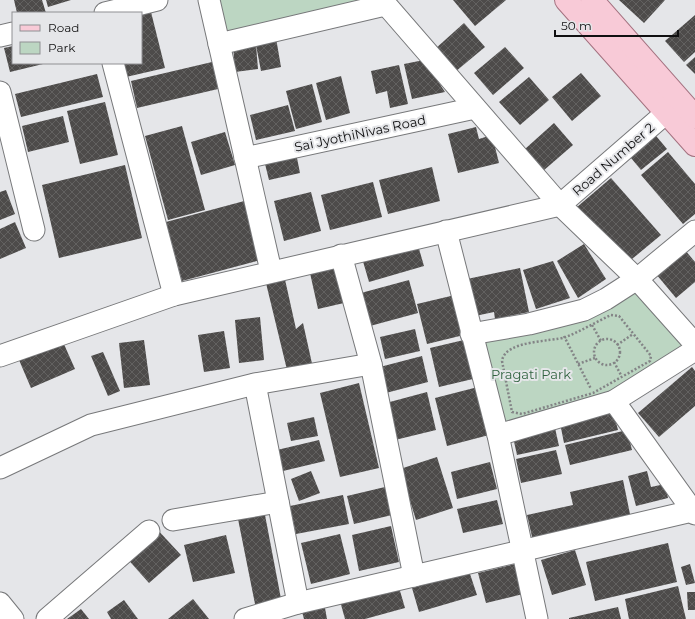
<svg xmlns="http://www.w3.org/2000/svg" width="695" height="619" viewBox="0 0 695 619" font-family="Montserrat,sans-serif">
<style>
.green{fill:#bcd6c2}
.building{fill:url(#building-cross-hatch)}
.lines{fill:none;stroke-linecap:round;stroke-linejoin:round}
.minor-casing{stroke:#77787a;stroke-width:23}
.major-casing{stroke:#a47280;stroke-width:24}
.path{stroke:#838486;stroke-width:2.5;stroke-dasharray:2 2;stroke-linecap:butt}
.minor{stroke:#fff;stroke-width:21}
.major{stroke:#f8cad7;stroke-width:22}
.labels{text-anchor:middle;dominant-baseline:central;stroke-width:4;stroke-linejoin:round;paint-order:stroke}
.street-label{font-size:13px;fill:#101011;stroke:#e5e6e9}
.park-label{font-size:13px;fill:#30623f;stroke:#e5e6e9}
</style>
<defs>
<pattern id="building-cross-hatch" width="8" height="8" patternUnits="userSpaceOnUse"><rect width="8" height="8" fill="#4d4b4a"/><path d="M0 0l8 8M0 8l8-8" fill="none" stroke="#626160"/></pattern>
</defs>
<rect width="100%" height="100%" fill="#e5e6e9"/>
<g class="green">
<polygon points="217,0 360,0 226,33"/>
<polygon points="632,287 685,346 606,394 502,430 480,340"/>
</g>
<g class="building">
<polygon points="14,0 42,0 46,13 17,13"/>
<polygon points="46,0 71,0 48,7"/>
<polygon points="453,0 506,0 475,26"/>
<polygon points="619,0 665,0 644,23"/>
<polygon points="151,12 165,68 126,77 123,63 141,63 141,14"/>
<polygon points="695,15 695,52 684,62 665,41"/>
<polygon points="464,23 485,47 455,72 435,49"/>
<polygon points="276,38 281,67 261,71 256,45 258,69 235,72 233,44"/>
<polygon points="13,46 13,63 43,64 10,72 4,48"/>
<polygon points="505,47 524,68 493,95 474,73"/>
<polygon points="695,57 695,74 686,65"/>
<polygon points="424,60 445,92 412,99 404,64"/>
<polygon points="212,62 218,89 137,108 131,81"/>
<polygon points="399,65 408,104 390,108 387,91 376,94 371,71"/>
<polygon points="581,73 601,96 572,121 552,97"/>
<polygon points="97,74 103,97 21,117 15,94"/>
<polygon points="341,76 350,113 326,120 316,83"/>
<polygon points="529,77 549,100 520,125 499,102"/>
<polygon points="312,84 322,122 296,129 286,91"/>
<polygon points="105,102 118,155 80,164 67,111"/>
<polygon points="288,105 295,131 256,140 250,115"/>
<polygon points="63,116 69,142 28,152 22,126"/>
<polygon points="554,123 573,145 543,171 525,149"/>
<polygon points="182,126 205,210 168,220 145,136"/>
<polygon points="476,127 479,139 492,135 499,163 458,173 448,134"/>
<polygon points="652,131 667,149 641,170 626,152"/>
<polygon points="225,132 235,165 201,175 191,142"/>
<polygon points="668,152 695,184 695,214 683,224 641,175"/>
<polygon points="296,153 300,173 269,180 264,160"/>
<polygon points="125,165 142,238 59,258 42,185"/>
<polygon points="432,167 440,201 388,214 379,180"/>
<polygon points="611,178 661,235 626,264 577,207"/>
<polygon points="373,182 382,217 330,230 321,195"/>
<polygon points="6,190 15,214 0,220 0,192"/>
<polygon points="311,192 321,231 284,241 274,201"/>
<polygon points="248,200 264,259 182,281 166,222"/>
<polygon points="15,222 26,248 0,259 0,229"/>
<polygon points="417,242 424,266 369,282 362,258"/>
<polygon points="584,244 606,279 578,298 557,261"/>
<polygon points="685,250 695,262 695,282 676,298 656,274"/>
<polygon points="553,261 570,298 536,309 523,270"/>
<polygon points="336,267 344,303 318,309 310,273"/>
<polygon points="520,268 529,312 495,319 494,312 475,316 467,279"/>
<polygon points="284,275 296,329 303,323 313,368 288,374 265,279"/>
<polygon points="409,280 418,313 370,326 361,293"/>
<polygon points="455,295 464,335 427,344 417,304"/>
<polygon points="260,317 264,360 239,363 235,320"/>
<polygon points="415,329 420,351 385,359 380,337"/>
<polygon points="224,331 230,368 204,372 198,335"/>
<polygon points="468,339 477,378 439,387 430,348"/>
<polygon points="144,340 150,385 124,388 119,343"/>
<polygon points="63,342 75,369 31,388 19,360"/>
<polygon points="103,352 120,391 108,396 91,356"/>
<polygon points="422,356 428,382 382,394 376,368"/>
<polygon points="692,367 695,371 695,406 659,437 638,413"/>
<polygon points="359,383 379,468 340,477 320,393"/>
<polygon points="478,387 489,435 447,446 435,398"/>
<polygon points="427,392 436,430 395,440 386,403"/>
<polygon points="613,411 618,430 564,443 560,423"/>
<polygon points="314,417 318,436 291,441 287,423"/>
<polygon points="555,428 559,446 517,455 513,437"/>
<polygon points="627,430 632,450 570,465 565,445"/>
<polygon points="319,440 325,461 283,471 277,450"/>
<polygon points="556,450 562,474 521,483 516,459"/>
<polygon points="437,457 453,508 416,520 400,469"/>
<polygon points="490,462 497,489 457,499 451,472"/>
<polygon points="311,471 320,493 299,501 291,479"/>
<polygon points="647,471 651,487 665,484 668,498 636,506 628,476"/>
<polygon points="623,480 631,519 533,541 527,515 573,505 570,492"/>
<polygon points="385,487 392,515 354,524 347,496"/>
<polygon points="343,495 349,524 296,534 290,506"/>
<polygon points="497,500 503,524 463,533 457,509"/>
<polygon points="265,515 282,604 256,609 238,519"/>
<polygon points="391,526 399,562 359,571 352,535"/>
<polygon points="155,527 181,555 149,583 124,555"/>
<polygon points="340,534 350,574 311,584 301,543"/>
<polygon points="226,535 235,573 193,582 184,545"/>
<polygon points="668,543 677,582 595,601 586,562"/>
<polygon points="575,550 586,585 552,595 541,560"/>
<polygon points="519,563 527,593 486,603 478,573"/>
<polygon points="690,564 695,583 686,585 681,567"/>
<polygon points="469,571 477,595 419,612 412,588"/>
<polygon points="398,584 405,608 365,619 345,619 340,601"/>
<polygon points="678,586 686,619 629,619 625,599"/>
<polygon points="687,592 695,592 695,610 688,610"/>
<polygon points="193,599 209,619 168,619"/>
<polygon points="124,600 138,619 111,619 107,612"/>
<polygon points="618,607 621,619 569,619 569,618"/>
<polygon points="325,608 327,619 304,619 302,612"/>
<polygon points="81,609 89,619 67,619"/>
</g>
<g class="lines">
<g class="minor-casing">
<g id="minor">
<polyline points="209,0 271,271"/>
<polyline points="382,0 560,205 637,279 695,344"/>
<polyline points="105,13 157,0"/>
<polyline points="0,36 13,33"/>
<polyline points="219,44 385,5"/>
<polyline points="113,63 174,295"/>
<polyline points="0,92 34,230"/>
<polyline points="245,158 475,108"/>
<polyline points="446,231 498,435 537,619"/>
<polyline points="341,255 371,364 414,576"/>
<polyline points="471,334 529,324 584,310 606,299 637,279 695,231"/>
<polyline points="0,356 174,295 560,205 666,113"/>
<polyline points="255,384 298,603"/>
<polyline points="614,401 695,514"/>
<polyline points="498,435 614,401 695,350"/>
<polyline points="0,468 91,425 255,384 371,364"/>
<polyline points="173,520 278,502"/>
<polyline points="0,603 13,619"/>
<polyline points="47,619 149,531"/>
<polyline points="245,619 298,603 692,511"/>
</g>
</g>
<g class="major-casing">
<g id="major">
<polyline points="566,0 695,145"/>
<polyline points="592,0 695,117"/>
</g>
</g>
<g class="path">
<path d="M 611,315 L 619,316 L 648,352 L 651,356 L 650,361 L 593,393 L 522,414 L 512,412 L 502,361 C 505,340 551,342 566,337 C 581,331 596,322 611,315 Z"/>
<polyline points="592,325 601,341"/>
<polyline points="564,336 591,389"/>
<circle cx="607" cy="352" r="13"/>
<polyline points="617,345 633,334"/>
<polyline points="614,362 621,375"/>
<polyline points="578,364 595,358"/>
</g>
<use href="#minor" class="minor"/>
<use href="#major" class="major"/>
</g>
<g class="labels">
<g class="street-label">
<text transform="translate(360 133) rotate(-12)">Sai JyothiNivas Road</text>
<text transform="translate(613 159) rotate(-41)">Road Number 2</text>
</g>
<g class="park-label">
<text x="531" y="374">Pragati Park</text>
</g>
</g>
<rect x="12" y="12" width="130" height="52" fill="#e5e6e9" stroke="#909093"/>
<rect x="20" y="25" width="20" height="6" fill="#f8cad7" stroke="#909093"/>
<text x="48" y="32" font-size="12" fill="#101011">Road</text>
<rect x="20" y="42" width="20" height="12" fill="#bcd6c2" stroke="#909093"/>
<text x="48" y="52" font-size="12" fill="#101011">Park</text>
<path d="M555 30v6h123v-6" fill="none" stroke="#101011" stroke-width="2"/>
<text x="561" y="30" font-size="12" fill="#101011" stroke="#e5e6e9" stroke-width="3" paint-order="stroke">50 m</text>
</svg>
